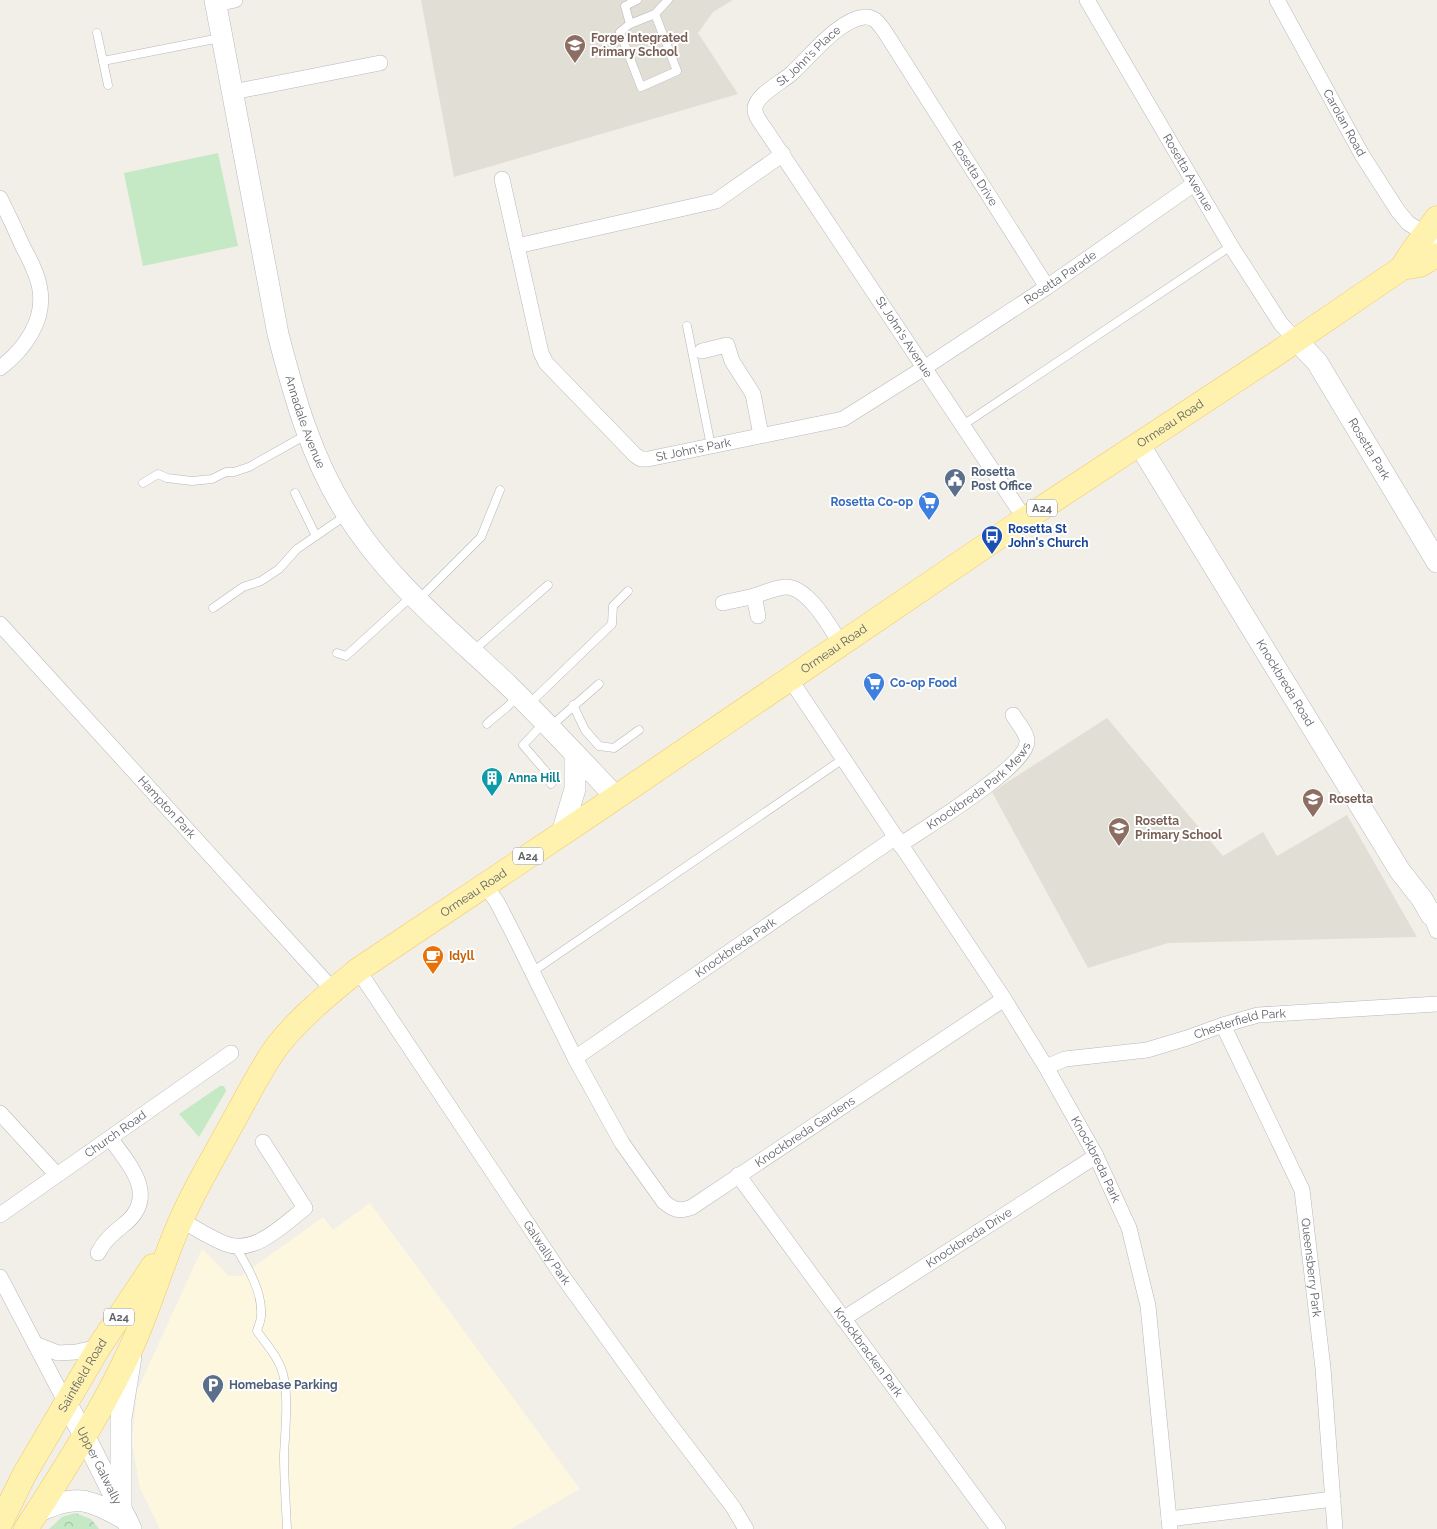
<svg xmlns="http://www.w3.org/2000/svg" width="1437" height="1529" viewBox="0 0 1437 1529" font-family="Raleway,sans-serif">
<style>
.commercial{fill:#fef7e0}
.education{fill:#e1ded6}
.grass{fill:#c5e8c5}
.forest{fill:url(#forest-crowns)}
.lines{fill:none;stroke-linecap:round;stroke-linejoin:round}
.lane-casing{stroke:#b5b8bc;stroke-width:9}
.street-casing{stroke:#b5b8bc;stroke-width:16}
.secondary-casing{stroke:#b6babf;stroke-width:22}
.primary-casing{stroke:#f2c960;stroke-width:25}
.lane{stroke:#fff;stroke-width:8}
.street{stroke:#fff;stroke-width:15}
.secondary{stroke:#fff;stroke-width:21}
.primary{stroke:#fff2af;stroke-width:24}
.labels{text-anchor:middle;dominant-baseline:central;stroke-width:4;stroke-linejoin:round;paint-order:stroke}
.shield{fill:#fff;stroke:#8f9295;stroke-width:1}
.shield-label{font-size:11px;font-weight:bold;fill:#5f6368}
.education-label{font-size:12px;font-weight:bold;fill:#785e54;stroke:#fff;text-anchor:start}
.street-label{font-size:12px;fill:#5f6368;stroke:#fff}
.service-label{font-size:12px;font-weight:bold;fill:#4e5e75;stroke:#fff;text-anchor:start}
.shop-label{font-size:12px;font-weight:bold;fill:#366cbe;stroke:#fff;text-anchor:end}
.transit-label{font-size:12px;font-weight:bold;fill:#164399;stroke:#fff;text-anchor:start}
.culture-label{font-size:12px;font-weight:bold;fill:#0d838f;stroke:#fff;text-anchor:start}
.food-label{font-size:12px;font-weight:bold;fill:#c56008;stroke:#fff;text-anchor:start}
</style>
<defs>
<pattern id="forest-crowns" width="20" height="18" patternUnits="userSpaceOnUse" patternTransform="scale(1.25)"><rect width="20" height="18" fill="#c5e8c5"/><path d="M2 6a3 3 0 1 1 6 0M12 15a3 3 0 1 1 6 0" fill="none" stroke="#a3c0a4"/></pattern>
</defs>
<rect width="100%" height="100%" fill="#f1efe8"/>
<polygon class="commercial" points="370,1203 580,1489 511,1529 160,1529 140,1488 132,1442 137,1391 202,1249 229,1276 241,1276 323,1217 333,1230"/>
<g class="education">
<polygon points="421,0 733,0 713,12 698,33 738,94 454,177"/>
<polygon points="1107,718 1223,856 1263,832 1277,856 1347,815 1417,937 1168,943 1088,968 992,792"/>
</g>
<g class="grass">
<polygon points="218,153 238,246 143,266 124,173"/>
<polygon points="220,1086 224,1086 226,1091 199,1137 179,1114"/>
</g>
<polygon class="forest" points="75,1513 91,1519 99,1529 49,1529 62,1517"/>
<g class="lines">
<g class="lane-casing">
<g id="lane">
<polyline points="637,0 625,6 630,24 620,32 641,87 677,71 655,14 668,0"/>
<polyline points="630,24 655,14"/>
<polyline points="97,33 103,61"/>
<polyline points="108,85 103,61 220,38"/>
<polyline points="687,326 711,446"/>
<polyline points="963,425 1231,246"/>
<polyline points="143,483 158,474 167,478 192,481 212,479 226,472 234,472 249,467 306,435"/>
<polyline points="295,493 316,536"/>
<polyline points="418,600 481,537 500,490"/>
<polyline points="213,608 243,587 261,581 279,569 297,549 345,516"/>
<polyline points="474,650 548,585"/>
<polyline points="337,653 346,656 412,596"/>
<polyline points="529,704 612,624 613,606 628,591"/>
<polyline points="573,705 585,730 599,746 614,748 639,730"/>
<path d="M 487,724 C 497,714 508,708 517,697"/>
<polyline points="543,724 523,745 548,774 551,784"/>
<polyline points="551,726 599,684"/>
<polyline points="532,972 843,759"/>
<path d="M 235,1246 C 247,1266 263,1292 261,1316 C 261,1321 258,1327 257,1331 C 266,1344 279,1358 283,1374 C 289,1395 285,1433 284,1455 C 284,1480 286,1505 287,1529"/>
</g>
</g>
<g class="street-casing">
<g id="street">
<path id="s1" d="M 1087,0 L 1231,246 L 1281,324 L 1296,340"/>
<path id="s2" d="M 1277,0 L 1362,155 L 1398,211 L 1408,223 L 1419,230 L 1431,245 L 1437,243"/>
<polyline points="216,4 235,0"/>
<polyline points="233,92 380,63"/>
<path id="s3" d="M 502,179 L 541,353 L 546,363 L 635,455 L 641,459 L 648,459 L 843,419 L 924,368 L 1047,287 L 1194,184"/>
<path d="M 0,198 C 8,214 16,231 23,247 C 30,260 38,275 40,290 C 45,321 24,350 0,368"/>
<polyline points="517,246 716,201 783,154"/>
<polyline points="702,351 727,345 732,361 753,394 761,435"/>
<path id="s4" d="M 1025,519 L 765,129 C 761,123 754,115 755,108 C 756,95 782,82 791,74 C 810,57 838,20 864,17 C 875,16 879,24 885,32 L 1047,287"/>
<polyline points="754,596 758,616"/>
<path d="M 723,603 C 734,600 744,599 754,596 C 764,593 774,588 785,587 C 808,586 830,627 841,644"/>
<path id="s5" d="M 0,624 L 333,990"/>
<path id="s6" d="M 790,679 L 1004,999 L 1046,1067 L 1096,1156 L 1129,1228 L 1148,1306 L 1170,1529"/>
<path id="s7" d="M 900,845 C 923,829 1028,766 1027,741 C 1027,733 1017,722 1013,715"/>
<path id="s8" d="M 485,885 L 497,902 L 513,933 L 575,1058 L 622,1143 L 664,1202 C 674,1210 679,1212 692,1207 L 1004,999"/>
<polyline points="1431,915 1437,931"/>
<path id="s9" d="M 358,970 L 561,1274 L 659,1410 L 733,1507 L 746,1529"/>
<path id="s10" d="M 1223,1025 L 1302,1190 L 1323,1368 L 1335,1529"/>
<path id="s11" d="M 575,1058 L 896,837"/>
<path id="s12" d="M 1046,1067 L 1065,1059 L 1147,1050 L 1187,1038 L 1223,1025 L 1258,1015 L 1437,1004"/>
<polyline points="0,1113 57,1175"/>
<path id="s13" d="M 738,1175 L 998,1529"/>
<path id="s14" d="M 0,1215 L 231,1053"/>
<path d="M 181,1220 C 195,1228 210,1238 226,1244 C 255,1255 284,1224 305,1208 L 263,1142"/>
<path d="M 98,1253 C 105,1239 115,1232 127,1222 C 158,1194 128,1163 110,1138"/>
<polyline points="0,1277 66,1403"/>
<path id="s15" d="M 843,1319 L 1096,1156"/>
<polyline points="35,1344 58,1353 76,1352 99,1347"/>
<polyline points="1169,1519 1333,1499"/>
</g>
</g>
<g class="secondary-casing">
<g id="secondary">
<path id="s16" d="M 215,0 L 278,334 C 294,396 311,457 345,511 C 387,580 450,630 508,685 C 545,721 580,759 616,797"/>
<path id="s17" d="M 1296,340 L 1317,362 L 1437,562"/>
<path id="s18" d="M 1139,444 L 1400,871 L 1422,899 L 1431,915 L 1437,913"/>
<polyline points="562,833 575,789 575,754"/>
<path id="s19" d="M 66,1403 L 84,1435 L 131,1529"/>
<polyline points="121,1506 121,1418 131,1357"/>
<path d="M 36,1513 C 77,1492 89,1500 127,1520"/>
</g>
</g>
<g class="primary-casing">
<g id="primary">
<path d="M 1402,268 C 1412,250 1425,235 1437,218"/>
<path id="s20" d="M 0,1524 L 24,1475 L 99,1347 L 153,1266"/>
<path id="s21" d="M 26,1529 C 64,1470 103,1410 132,1346 C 148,1310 160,1271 175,1234 C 191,1194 214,1157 234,1120 C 248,1095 261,1068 278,1045 C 301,1016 330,993 358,970 L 581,821 L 1019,523 L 1276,354 L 1402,268 L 1420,265 L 1437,255"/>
</g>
</g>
<use href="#lane" class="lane"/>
<use href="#street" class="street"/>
<use href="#secondary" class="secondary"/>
<use href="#primary" class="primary"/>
</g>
<defs>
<g id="school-pin" transform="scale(1.125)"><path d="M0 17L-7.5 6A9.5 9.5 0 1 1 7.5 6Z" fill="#8d6e63" stroke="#fff"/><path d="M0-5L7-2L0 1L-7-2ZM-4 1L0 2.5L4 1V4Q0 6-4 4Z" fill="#fff"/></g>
<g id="civic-pin" transform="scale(1.125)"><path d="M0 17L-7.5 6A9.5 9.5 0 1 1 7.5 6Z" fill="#5c6f8a" stroke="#fff"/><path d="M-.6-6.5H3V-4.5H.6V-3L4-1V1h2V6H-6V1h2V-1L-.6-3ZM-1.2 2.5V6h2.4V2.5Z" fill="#fff"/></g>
<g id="supermarket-pin" transform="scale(1.125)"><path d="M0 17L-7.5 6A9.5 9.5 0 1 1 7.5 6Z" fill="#3f7fe0" stroke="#fff"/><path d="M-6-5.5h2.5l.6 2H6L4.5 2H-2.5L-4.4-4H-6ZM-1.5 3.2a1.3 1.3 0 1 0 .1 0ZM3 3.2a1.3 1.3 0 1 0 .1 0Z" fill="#fff"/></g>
<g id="bus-pin" transform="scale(1.125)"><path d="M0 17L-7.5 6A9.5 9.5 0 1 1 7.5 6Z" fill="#1a4fb4" stroke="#fff"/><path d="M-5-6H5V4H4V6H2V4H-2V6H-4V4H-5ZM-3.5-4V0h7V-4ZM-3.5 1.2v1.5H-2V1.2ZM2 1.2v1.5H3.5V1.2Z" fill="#fff"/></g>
<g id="building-pin" transform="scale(1.125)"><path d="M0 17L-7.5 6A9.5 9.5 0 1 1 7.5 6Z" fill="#0f9aa8" stroke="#fff"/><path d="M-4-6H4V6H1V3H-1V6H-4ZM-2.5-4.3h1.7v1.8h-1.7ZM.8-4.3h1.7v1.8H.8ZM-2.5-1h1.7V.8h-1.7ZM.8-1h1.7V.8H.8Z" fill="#fff"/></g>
<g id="cafe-pin" transform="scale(1.125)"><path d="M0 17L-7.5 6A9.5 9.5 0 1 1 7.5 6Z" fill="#e8710a" stroke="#fff"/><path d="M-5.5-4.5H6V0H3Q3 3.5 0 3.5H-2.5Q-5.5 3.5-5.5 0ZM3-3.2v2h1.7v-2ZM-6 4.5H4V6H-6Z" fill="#fff"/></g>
<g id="parking-pin" transform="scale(1.125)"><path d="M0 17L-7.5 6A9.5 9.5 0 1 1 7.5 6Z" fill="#5c6f8a" stroke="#fff"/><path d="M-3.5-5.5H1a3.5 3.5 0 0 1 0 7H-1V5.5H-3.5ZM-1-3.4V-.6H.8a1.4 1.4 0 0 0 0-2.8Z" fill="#fff"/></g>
</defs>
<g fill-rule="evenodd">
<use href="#school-pin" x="575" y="45"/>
<use href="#civic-pin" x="955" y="479"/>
<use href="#supermarket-pin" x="929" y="502"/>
<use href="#bus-pin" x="992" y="536"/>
<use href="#supermarket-pin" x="874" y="683"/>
<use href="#building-pin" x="492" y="778"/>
<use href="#school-pin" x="1313" y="799"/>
<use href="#school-pin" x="1119" y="828"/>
<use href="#cafe-pin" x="433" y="956"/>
<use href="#parking-pin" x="213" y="1385"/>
</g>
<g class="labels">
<g class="shield">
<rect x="1027" y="499.5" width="30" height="17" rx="4"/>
<rect x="513" y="847.5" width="30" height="17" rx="4"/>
<rect x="104" y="1308.5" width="30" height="17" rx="4"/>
</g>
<g class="shield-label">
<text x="1042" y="508">A24</text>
<text x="528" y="856">A24</text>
<text x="119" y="1317">A24</text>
</g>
<g class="education-label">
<text x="591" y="38">Forge Integrated<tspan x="591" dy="14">Primary School</tspan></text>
<text x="1329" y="799">Rosetta</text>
<text x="1135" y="821">Rosetta<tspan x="1135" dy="14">Primary School</tspan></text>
</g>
<g class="street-label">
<text stroke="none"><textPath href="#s4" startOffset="568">St John's Place</textPath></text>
<text stroke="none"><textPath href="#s2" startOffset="140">Carolan Road</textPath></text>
<text stroke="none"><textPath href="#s4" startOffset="832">Rosetta Drive</textPath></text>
<text stroke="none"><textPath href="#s1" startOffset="200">Rosetta Avenue</textPath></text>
<text stroke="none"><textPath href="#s3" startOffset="790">Rosetta Parade</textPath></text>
<text transform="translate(904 337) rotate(57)">St John's Avenue</text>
<text stroke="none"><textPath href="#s16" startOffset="432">Annadale Avenue</textPath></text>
<text stroke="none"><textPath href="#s21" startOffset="1636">Ormeau Road</textPath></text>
<text stroke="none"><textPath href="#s3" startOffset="378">St John's Park</textPath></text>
<text stroke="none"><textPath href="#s17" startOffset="132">Rosetta Park</textPath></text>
<text stroke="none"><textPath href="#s21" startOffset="1231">Ormeau Road</textPath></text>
<text stroke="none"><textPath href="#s18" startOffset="280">Knockbreda Road</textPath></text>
<text stroke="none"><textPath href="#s7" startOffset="99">Knockbreda Park Mews</textPath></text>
<text stroke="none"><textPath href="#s5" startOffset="248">Hampton Park</textPath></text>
<text stroke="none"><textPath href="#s21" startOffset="796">Ormeau Road</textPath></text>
<text stroke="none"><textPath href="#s11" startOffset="195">Knockbreda Park</textPath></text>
<text stroke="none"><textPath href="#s12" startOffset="200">Chesterfield Park</textPath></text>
<text stroke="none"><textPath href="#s8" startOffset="531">Knockbreda Gardens</textPath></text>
<text stroke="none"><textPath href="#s14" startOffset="141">Church Road</textPath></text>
<text stroke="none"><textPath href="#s6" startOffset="570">Knockbreda Park</textPath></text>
<text stroke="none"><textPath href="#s15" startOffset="150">Knockbreda Drive</textPath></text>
<text stroke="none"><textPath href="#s9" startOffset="340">Galwally Park</textPath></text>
<text stroke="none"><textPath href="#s10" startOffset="261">Queensberry Park</textPath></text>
<text stroke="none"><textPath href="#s13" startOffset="220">Knockbracken Park</textPath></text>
<text stroke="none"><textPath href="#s20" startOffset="170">Saintfield Road</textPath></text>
<text stroke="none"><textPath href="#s19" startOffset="71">Upper Galwally</textPath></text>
</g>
<g class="service-label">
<text x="971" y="472">Rosetta<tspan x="971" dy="14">Post Office</tspan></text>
<text x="229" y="1385">Homebase Parking</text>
</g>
<g class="shop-label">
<text x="913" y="502">Rosetta Co-op</text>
<text x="890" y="683" text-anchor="start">Co-op Food</text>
</g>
<g class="transit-label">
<text x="1008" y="529">Rosetta St<tspan x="1008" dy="14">John's Church</tspan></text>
</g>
<g class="culture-label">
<text x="508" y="778">Anna Hill</text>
</g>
<g class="food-label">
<text x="449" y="956">Idyll</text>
</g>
</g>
</svg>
